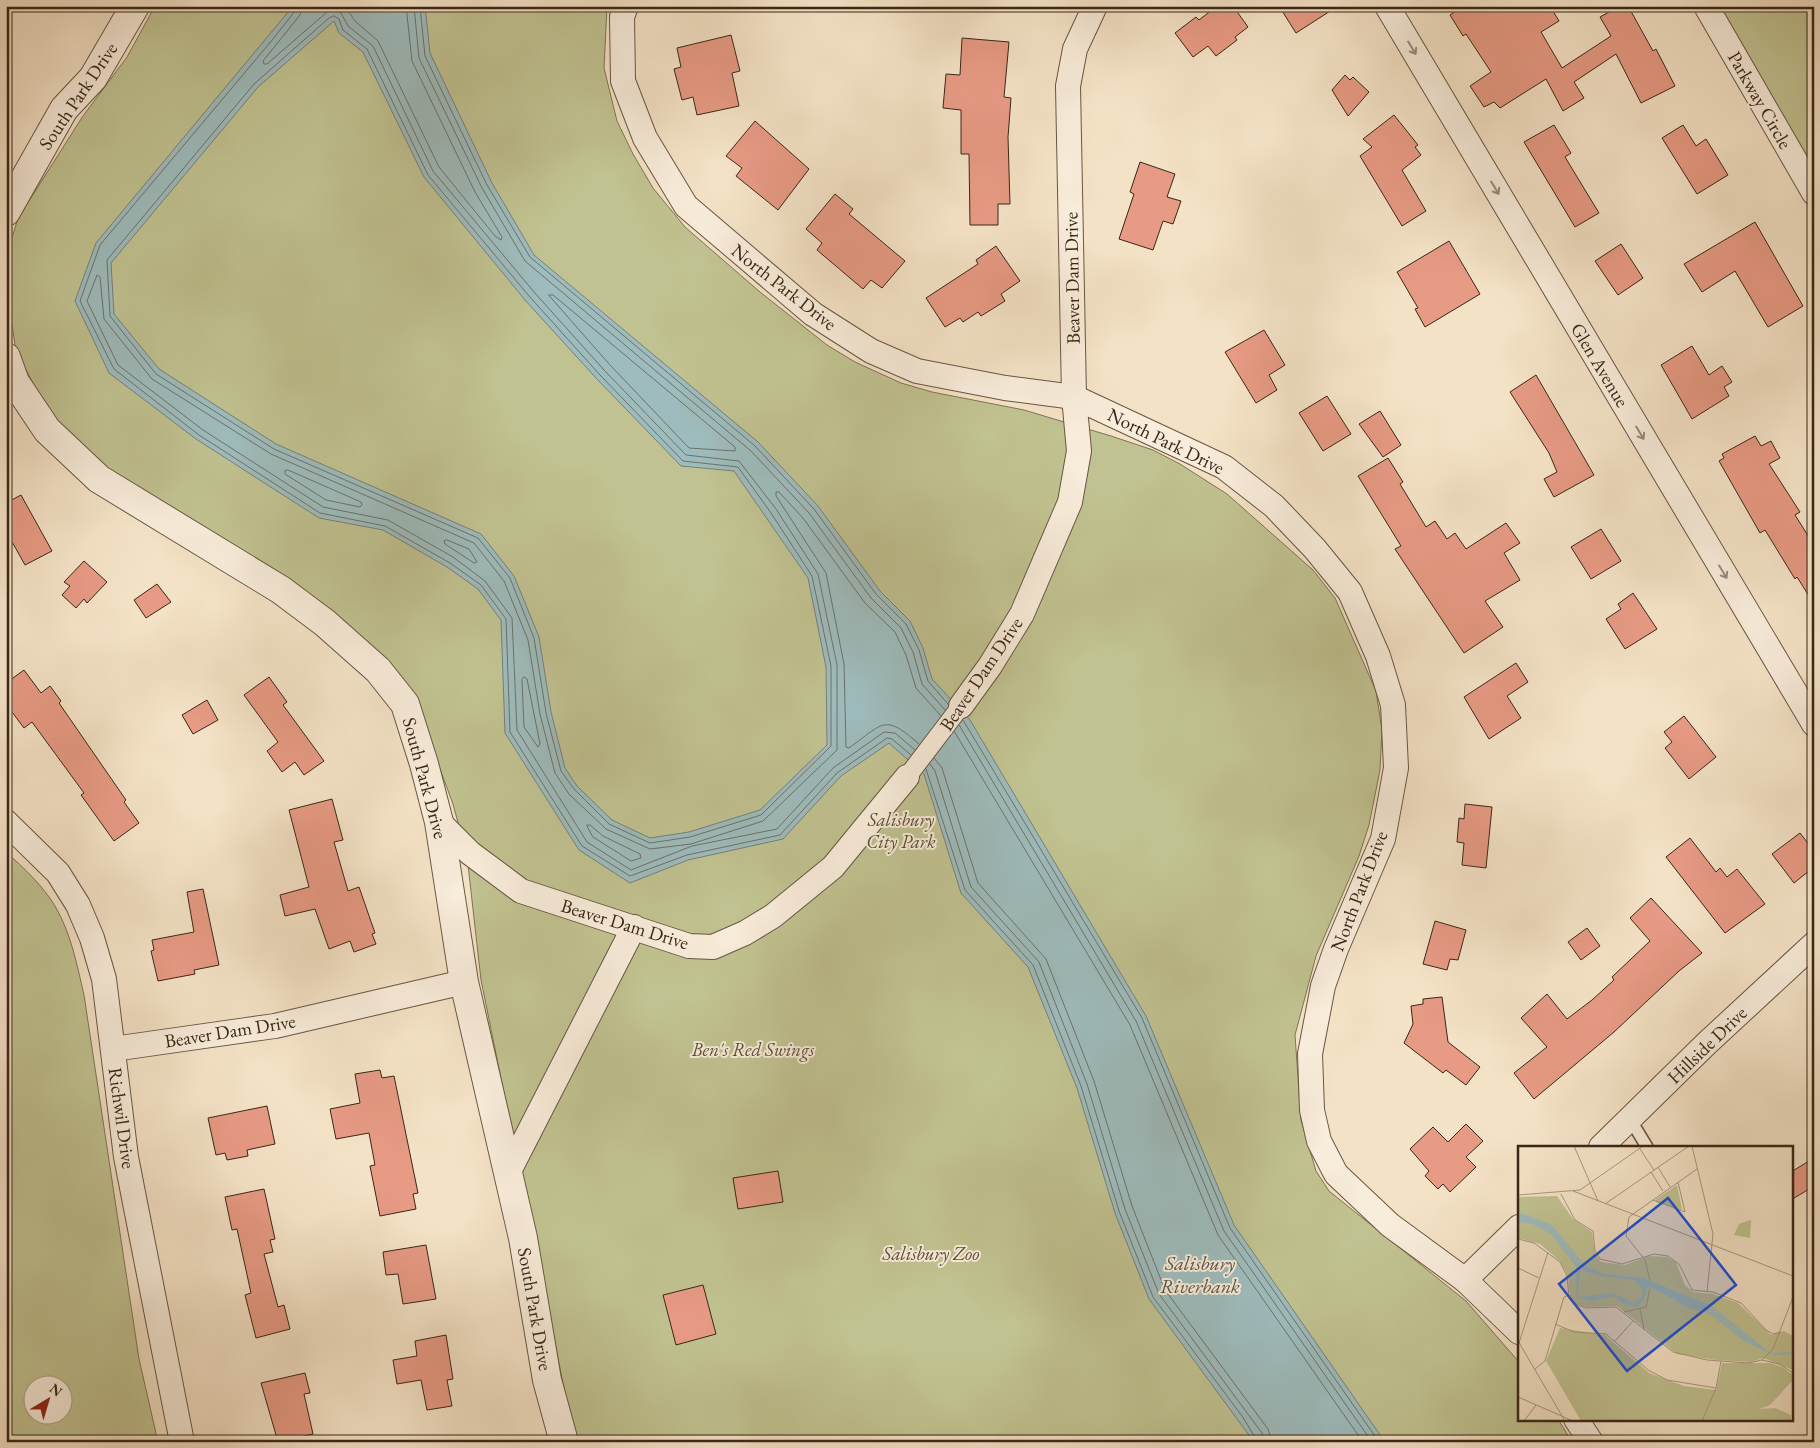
<svg xmlns="http://www.w3.org/2000/svg" width="1820" height="1448" viewBox="0 0 1820 1448" font-family="'EB Garamond',serif">
<style>
.green{fill:#c1c291;stroke:#7d7454;fill-rule:evenodd}
.water{fill:#9ebcbd;stroke:#76807a;fill-rule:evenodd}
.lines{fill:none;stroke-linecap:round;stroke-linejoin:round}
.shore{stroke:#6c726a;stroke-width:1}
.building{fill:#e79a84;stroke:#392716}
.service-casing{stroke:#685642;stroke-width:14}
.pedestrian-casing{stroke:#685642;stroke-width:20}
.minor-casing{stroke:#685642;stroke-width:26}
.tertiary-casing{stroke:#685642;stroke-width:30}
.service{stroke:#f8ecda;stroke-width:11}
.pedestrian{stroke:#f8ecda;stroke-width:18}
.minor{stroke:#f8ecda;stroke-width:24}
.tertiary{stroke:#f8ecda;stroke-width:28}
.oneway{stroke:#988a78}
.labels{text-anchor:middle;dominant-baseline:central;stroke-width:4;stroke-linejoin:round;paint-order:stroke}
.street-label{font-size:19px;fill:#392716;stroke:#f8ecda}
.park-label{font-size:19px;font-style:italic;fill:#5b4e35;stroke:#f8ecda}
.water-label{font-size:20px;font-style:italic;fill:#575448;stroke:#f8ecda}
.inset-river{fill:none;stroke:#9ebcbd;stroke-width:2.5}
.inset-road{fill:none;stroke:#a99780;stroke-width:1}
.view{fill:#1d4ed8;fill-opacity:0.15;stroke:#1d4ed8;stroke-width:2.5}
.inset-edge{fill:none;stroke:#392716;stroke-width:2.5}
</style>
<rect width="100%" height="100%" fill="#f4e2c6"/>
<filter id="stains"><feTurbulence type="fractalNoise" baseFrequency=".004" numOctaves="4"/><feColorMatrix values="0 0 0 0 .2 0 0 0 0 .09 0 0 0 0 .02 0 0 0 .5 -.17"/></filter>
<radialGradient id="worn" r=".72"><stop offset=".6" stop-color="#630" stop-opacity="0"/><stop offset="1" stop-color="#630" stop-opacity=".3"/></radialGradient>
<g class="green">
<polygon points="155,6 607,6 604,68 617,121 633,154 653,188 685,227 760,292 827,345 855,362 901,383 932,392 1024,410 1111,436 1153,450 1180,464 1227,494 1313,570 1335,598 1376,691 1382,730 1380,770 1369,825 1359,856 1316,956 1295,1035 1301,1120 1316,1171 1329,1191 1466,1301 1519,1362 1519,1419 1558,1419 1572,1442 575,1442 481,980 467,856 453,804 415,702 385,659 346,623 305,593 101,470 74,442 43,402 16,351 6,285 9,248 18,218 83,116 127,57"/>
<polygon points="1709,6 1814,6 1814,181"/>
<path d="M 6,852 C 24,868 43,886 55,906 C 71,933 77,965 84,995 L 139,1359 L 158,1442 L 6,1442 ZM 32,1386 L 62,1386 L 62,1416 L 32,1416 Z"/>
</g>
<path class="water" d="M 293,6 L 425,6 L 430,53 L 492,183 L 534,255 L 758,442 L 818,506 L 880,591 L 910,621 L 923,648 L 932,679 L 970,720 L 1146,1016 L 1234,1225 L 1385,1442 L 1254,1442 L 1149,1299 L 1115,1213 L 1077,1088 L 1028,967 L 961,893 L 924,774 L 889,743 L 841,776 L 783,839 L 688,860 L 630,883 L 579,850 L 505,733 L 501,620 L 478,589 L 447,567 L 383,530 L 319,518 L 196,439 L 109,373 L 75,301 L 96,243 ZM 334,21 L 339,33 L 363,52 L 424,177 L 525,300 L 596,378 L 681,466 L 734,471 L 808,578 L 826,667 L 827,745 L 760,810 L 689,832 L 650,838 L 612,820 L 577,786 L 565,768 L 551,712 L 539,637 L 514,576 L 481,534 L 276,444 L 159,369 L 114,314 L 111,263 L 258,87 Z"/>
<g class="lines">
<g class="shore">
<polyline points="296,6 295,11 273,39 100,245 80,301 114,369 199,435 320,513 385,526 450,563 481,585 506,619 510,732 582,846 630,876 687,855 780,835 837,773 887,738 892,739 911,755"/>
<polyline points="303,6 300,15 263,61 264,64 267,64 327,12 334,10 341,13 348,26 373,46 433,171 534,292 604,370 686,455 739,461 776,509 818,574 837,665 837,750 763,821 691,844 650,849 606,829 569,794 555,773 540,714 528,640 504,581 474,543 271,454 152,379 104,319 100,277 97,275 87,301 118,365 203,430 323,507 388,520 453,557 485,581 512,618 517,730 587,842 631,870 692,846 777,829 833,768 884,732 895,733 915,750"/>
<polyline points="345,6 355,21 378,41 439,167 495,236 501,240 502,237 475,192 412,61 406,6"/>
<polyline points="414,6 419,58 482,188 525,261 751,451 809,513 871,598 901,628 913,652 922,684 945,710"/>
<polyline points="420,6 425,56 487,185 530,257 755,446 814,509 876,594 906,624 919,650 928,681 948,704"/>
<polygon points="334,16 339,19 343,30 367,49 428,175 529,296 600,375 683,461 738,467 771,513 812,576 831,666 831,746 761,815 690,837 650,843 609,824 574,789 561,771 546,713 534,638 510,578 478,538 274,449 156,374 110,316 107,260 254,84 329,18"/>
<polygon points="549,295 553,295 735,447 735,451 689,448 610,365"/>
<polygon points="288,470 361,502 362,505 360,507 326,500 285,474 285,471"/>
<polygon points="447,540 469,549 477,562 474,563 445,544 444,541"/>
<polygon points="524,677 527,679 540,744 538,747 524,727 522,680"/>
<polyline points="963,720 1142,1018 1230,1228 1379,1442"/>
<polyline points="959,725 1136,1021 1224,1231 1372,1442"/>
<polyline points="954,731 1130,1025 1218,1235 1363,1442"/>
<path d="M 919,744 C 884,713 884,723 849,748 L 846,747 L 844,664 L 826,573 L 776,496 L 776,492 L 779,492 L 803,518 L 865,603 L 895,632 L 906,655 L 916,688 L 941,716"/>
<polyline points="934,758 942,768 978,883 1046,959 1094,1081 1132,1206 1165,1290 1268,1429 1272,1442"/>
<polyline points="930,764 935,771 971,887 1039,962 1087,1084 1125,1209 1159,1294 1262,1433 1264,1442"/>
<polyline points="926,769 965,890 1033,965 1081,1086 1119,1211 1153,1297 1242,1416 1258,1442"/>
<polygon points="587,825 590,825 603,836 640,854 641,858 631,861 593,837"/>
</g>
</g>
<g class="building">
<polygon points="1217,6 1233,6 1248,27 1235,37 1237,40 1216,56 1208,46 1193,57 1175,33 1196,17 1199,20"/>
<polygon points="1279,6 1338,6 1296,33"/>
<polygon points="1464,6 1550,6 1559,21 1541,32 1562,68 1611,36 1600,17 1620,6 1628,6 1653,51 1656,49 1675,86 1641,103 1616,54 1574,82 1584,98 1563,111 1546,79 1500,108 1494,102 1484,107 1470,86 1491,72 1466,34 1463,36 1450,15"/>
<polygon points="731,35 740,71 732,73 739,106 697,115 693,97 682,100 674,69 681,67 677,48"/>
<polygon points="962,38 1009,42 1004,97 1011,98 1008,137 1010,204 998,204 998,225 970,225 969,154 961,154 961,110 943,108 946,74 960,75"/>
<polygon points="1345,75 1350,80 1353,77 1369,92 1348,116 1332,90"/>
<polygon points="1394,115 1418,145 1415,147 1421,155 1402,170 1426,211 1402,226 1360,156 1372,147 1363,139"/>
<polygon points="755,121 809,169 778,210 736,176 742,168 726,156"/>
<polygon points="1554,125 1571,153 1565,157 1599,213 1575,227 1524,142"/>
<polygon points="1683,125 1696,146 1706,139 1728,175 1697,194 1662,138"/>
<polygon points="1140,162 1175,174 1167,197 1181,201 1173,224 1163,221 1153,250 1119,239 1134,194 1130,192"/>
<polygon points="835,194 853,209 849,214 905,261 882,288 871,280 863,289 817,250 822,243 806,229"/>
<polygon points="1755,222 1803,306 1768,327 1735,271 1702,292 1684,264"/>
<polygon points="1449,241 1480,294 1425,327 1415,309 1418,308 1397,272"/>
<polygon points="1621,244 1643,278 1618,295 1595,261"/>
<polygon points="996,246 1020,281 1001,294 1005,301 981,316 978,312 963,322 960,318 945,327 926,298 978,264 976,260"/>
<polygon points="1264,330 1285,365 1269,375 1277,390 1256,403 1225,352"/>
<polygon points="1692,346 1709,375 1722,366 1732,382 1724,387 1729,396 1692,419 1661,365"/>
<polygon points="1536,375 1594,475 1554,497 1544,479 1557,472 1549,453 1510,392"/>
<polygon points="1327,396 1351,434 1323,451 1299,413"/>
<polygon points="1380,411 1401,445 1383,457 1359,424"/>
<polygon points="1755,436 1761,446 1771,441 1780,458 1769,464 1800,512 1795,515 1814,545 1814,604 1797,577 1795,579 1765,530 1760,533 1719,461 1724,458 1722,454"/>
<polygon points="1388,458 1403,482 1400,484 1426,527 1435,521 1447,539 1455,533 1466,549 1506,523 1520,543 1504,553 1520,580 1485,601 1503,627 1464,653 1395,549 1401,546 1358,476"/>
<polygon points="21,495 52,551 25,565 6,531 6,503"/>
<polygon points="1601,529 1621,561 1591,579 1571,547"/>
<polygon points="84,561 107,582 87,603 84,599 76,608 62,595 70,586 64,582"/>
<polygon points="157,584 171,602 146,618 134,600"/>
<polygon points="1633,593 1657,629 1625,649 1606,619 1621,609 1618,604"/>
<polygon points="1516,663 1528,682 1507,696 1521,718 1489,739 1464,697"/>
<polygon points="24,670 41,693 50,686 61,701 59,703 126,800 124,802 139,823 114,841 81,795 84,793 32,722 24,728 6,704 6,683"/>
<polygon points="269,677 287,702 283,705 324,761 304,775 295,762 282,772 267,751 278,742 244,695"/>
<polygon points="207,700 218,720 193,734 182,715"/>
<polygon points="1684,716 1716,757 1689,779 1665,748 1672,742 1664,732"/>
<polygon points="332,799 343,840 334,842 348,891 359,887 375,933 372,934 376,944 354,952 350,941 329,949 315,909 285,916 280,895 309,887 289,810"/>
<polygon points="1465,804 1492,807 1486,868 1462,865 1464,843 1457,842 1459,818 1464,819"/>
<polygon points="1800,833 1814,851 1814,867 1794,883 1772,854"/>
<polygon points="1690,838 1716,872 1720,868 1727,877 1737,869 1765,904 1725,933 1666,857"/>
<polygon points="203,889 219,965 194,970 195,974 158,981 151,951 154,950 152,940 194,932 187,892"/>
<polygon points="1651,898 1702,953 1679,971 1614,1032 1534,1099 1514,1073 1547,1047 1521,1018 1547,994 1567,1019 1592,1000 1614,980 1612,977 1650,941 1630,918"/>
<polygon points="1435,921 1466,930 1458,960 1450,959 1447,970 1423,964"/>
<polygon points="1587,928 1600,946 1581,960 1568,942"/>
<polygon points="1442,997 1448,1042 1480,1067 1466,1085 1446,1070 1443,1073 1404,1043 1413,1024 1411,1006 1423,1004 1423,999"/>
<polygon points="380,1070 382,1078 394,1076 418,1193 413,1194 416,1209 380,1216 370,1166 375,1165 369,1133 336,1139 330,1109 360,1103 355,1074"/>
<polygon points="267,1106 275,1144 247,1150 248,1156 227,1160 225,1153 216,1155 208,1118"/>
<polygon points="1466,1124 1483,1141 1466,1157 1476,1167 1450,1192 1443,1184 1438,1189 1425,1176 1429,1171 1410,1149 1433,1127 1448,1142"/>
<polygon points="1814,1158 1814,1186 1791,1200 1791,1172"/>
<polygon points="778,1171 783,1202 738,1209 733,1178"/>
<polygon points="264,1189 275,1239 270,1240 273,1252 264,1254 278,1307 284,1305 290,1329 256,1338 245,1295 251,1293 237,1229 232,1230 225,1197"/>
<polygon points="426,1245 436,1299 403,1304 398,1274 386,1275 383,1252"/>
<polygon points="703,1285 716,1334 676,1345 663,1295"/>
<polygon points="446,1335 453,1379 447,1380 452,1406 427,1410 421,1380 397,1384 393,1360 417,1356 415,1341"/>
<polygon points="305,1373 310,1393 304,1394 313,1434 278,1442 261,1383"/>
</g>
<g class="lines">
<g class="service-casing">
<polyline id="service" points="1630,1119 1647,1147"/>
</g>
<g class="pedestrian-casing">
<polyline id="pedestrian" points="907,777 961,706"/>
</g>
<g class="minor-casing">
<g id="minor">
<polyline points="626,6 622,17 623,81 645,138 686,206 813,314 871,351 917,371 1005,388 1074,397 1224,467 1274,506 1315,549 1350,592 1378,656 1393,705 1396,768 1383,839 1336,949 1323,986 1310,1054 1312,1110 1319,1141 1336,1174 1390,1225 1465,1280 1519,1332"/>
<polyline points="1387,6 1814,724"/>
<polyline points="1706,6 1814,193"/>
<polyline points="961,706 990,666 1022,614 1070,502 1079,451 1074,397 1068,86 1075,49 1095,6"/>
<polyline points="6,822 58,873 78,905 92,938 104,979 126,1157 182,1442"/>
<polyline points="439,822 470,853 521,891 689,946 713,947 745,933 773,916 833,867 907,777"/>
<polyline points="113,1049 275,1026 464,982"/>
<polyline points="1601,1147 1706,1044 1814,944"/>
<polyline points="507,1175 634,927"/>
<polyline points="1465,1280 1519,1227"/>
<polyline points="1576,1419 1591,1442"/>
</g>
</g>
<g class="tertiary-casing">
<g id="tertiary">
<polyline points="6,212 64,109 93,78 135,6"/>
<polyline points="6,357 15,382 47,430 99,479 281,590 325,623 378,670 405,704 424,764 439,822 464,982 523,1238 547,1380 564,1442"/>
</g>
</g>
<use href="#service" class="service"/>
<use href="#pedestrian" class="pedestrian"/>
<use href="#minor" class="minor"/>
<use href="#tertiary" class="tertiary"/>
</g>
<defs><path id="oneway-shaft" d="M-6 0H5M1.5-3L5.5 0L1.5 3" fill="none" stroke-width="1.6" stroke-linecap="round" stroke-linejoin="round" transform="scale(1.25)"/></defs>
<g class="oneway">
<use href="#oneway-shaft" transform="translate(1412 48) rotate(59)"/>
<use href="#oneway-shaft" transform="translate(1495 188) rotate(59)"/>
<use href="#oneway-shaft" transform="translate(1640 433) rotate(59)"/>
<use href="#oneway-shaft" transform="translate(1723 572) rotate(59)"/>
</g>
<g class="labels">
<g class="street-label">
<text transform="translate(78 96) rotate(-56)">South Park Drive</text>
<text transform="translate(1760 100) rotate(60)">Parkway Circle</text>
<text transform="translate(1072 278) rotate(-91)">Beaver Dam Drive</text>
<text transform="translate(784 287) rotate(38)">North Park Drive</text>
<text transform="translate(1600 365) rotate(59)">Glen Avenue</text>
<text transform="translate(1166 441) rotate(26)">North Park Drive</text>
<text transform="translate(981 674) rotate(-56)">Beaver Dam Drive</text>
<text transform="translate(425 778) rotate(75)">South Park Drive</text>
<text transform="translate(1359 891) rotate(-69)">North Park Drive</text>
<text transform="translate(625 924) rotate(17)">Beaver Dam Drive</text>
<text transform="translate(230 1031) rotate(-9)">Beaver Dam Drive</text>
<text transform="translate(1707 1045) rotate(-44)">Hillside Drive</text>
<text transform="translate(122 1118) rotate(82)">Richwil Drive</text>
<text transform="translate(535 1309) rotate(80)">South Park Drive</text>
</g>
<g class="park-label">
<text x="901" y="819">Salisbury<tspan x="901" dy="22">City Park</tspan></text>
<text x="753" y="1049">Ben's Red Swings</text>
<text x="931" y="1253">Salisbury Zoo</text>
</g>
<g class="water-label">
<text x="1200" y="1263">Salisbury<tspan x="1200" dy="23">Riverbank</tspan></text>
</g>
</g>
<g transform="translate(1518 1146)">
<rect width="275" height="275" fill="#f4e2c6"/>
<path d="M 159,39 L 164,64 L 138,56 L 138,53 ZM 39,50 L 55,73 L 74,86 L 77,108 L 83,116 L 107,119 L 131,110 L 149,111 L 158,116 L 167,139 L 175,146 L 195,148 L 220,157 L 253,189 L 266,185 L 275,190 L 275,224 L 245,212 L 233,216 L 198,214 L 159,208 L 99,160 L 69,161 L 58,158 L 52,150 L 50,130 L 42,115 L 22,98 L 0,92 L 0,51 ZM 233,74 L 232,92 L 216,89 L 221,78 ZM 42,182 L 87,189 L 131,227 L 166,240 L 198,244 L 204,217 L 252,217 L 264,221 L 275,229 L 275,234 L 252,259 L 241,263 L 257,262 L 273,269 L 273,275 L 63,275 L 28,215 Z" fill="#c1c291"/>
<path d="M 0,66 L 33,78 L 69,121 L 85,128 L 125,132 L 194,160 L 254,208 L 227,196 L 193,169 L 171,162 L 133,141 L 129,141 L 127,151 L 120,161 L 105,158 L 97,150 L 73,155 L 59,152 L 58,121 L 33,88 L 15,78 L 0,76 ZM 62,123 L 81,130 L 116,134 L 125,143 L 124,151 L 116,158 L 95,147 L 62,151 L 60,148 Z" fill="#9ebcbd" fill-rule="evenodd"/>
<path class="inset-river" d="M 254,208 L 275,207"/>
<path class="inset-road" d="M 56,0 L 80,55M 174,0 L 195,88 L 189,146M 122,3 L 136,24M 140,21 L 152,41M 133,26 L 145,45M 55,45 L 275,130M 43,48 L 57,74 L 75,85 L 77,105 L 82,113 L 104,118 L 136,108 L 150,110 L 161,118 L 174,144 L 195,146 L 223,157 L 248,184 L 255,188 L 263,186M 0,49 L 62,44 L 125,0M 135,54 L 167,66 L 160,36M 87,58 L 171,0M 0,93 L 16,97 L 42,116 L 49,130 L 51,151 L 57,158 L 69,162 L 98,161 L 155,206 L 189,214 L 230,217 L 244,214 L 261,218 L 275,227M 0,122 L 21,132M 132,135 L 127,114 L 108,90 L 111,71 L 179,23M 122,163 L 126,184M 106,166 L 128,161 L 132,142M 37,178 L 56,186 L 88,188 L 130,224 L 149,234 L 198,242M 0,195 L 47,275M 97,195 L 115,175M 1,197 L 30,106M 244,214 L 255,203 L 275,151M 17,223 L 27,215 L 46,151 L 51,149M 0,251 L 55,275M 6,275 L 18,259M 184,275 L 198,242 L 203,215"/>
<path class="view" d="M 150,52 L 218,139 L 109,225 L 41,138 Z"/>
<rect width="275" height="275" class="inset-edge"/>
</g>
<rect width="1820" height="1448" fill="none" stroke="#f4e2c6" stroke-width="25"/>
<rect x="8" y="8" width="1805" height="1433" fill="none" stroke="#392716" stroke-width="2.5"/>
<rect x="12" y="12" width="1795" height="1423" fill="none" stroke="#392716"/>
<g transform="translate(48 1400) rotate(38)"><circle r="24" fill="#f8ecda" stroke="#ac9d8c"/>
<path d="M0-4L9 19L0 12L-9 19Z" fill="#8f2418"/>
<text y="-8" font-size="14" font-weight="bold" text-anchor="middle" fill="#392716">N</text>
</g>
<rect width="100%" height="100%" filter="url(#stains)"/>
<rect width="100%" height="100%" fill="url(#worn)"/>
</svg>
